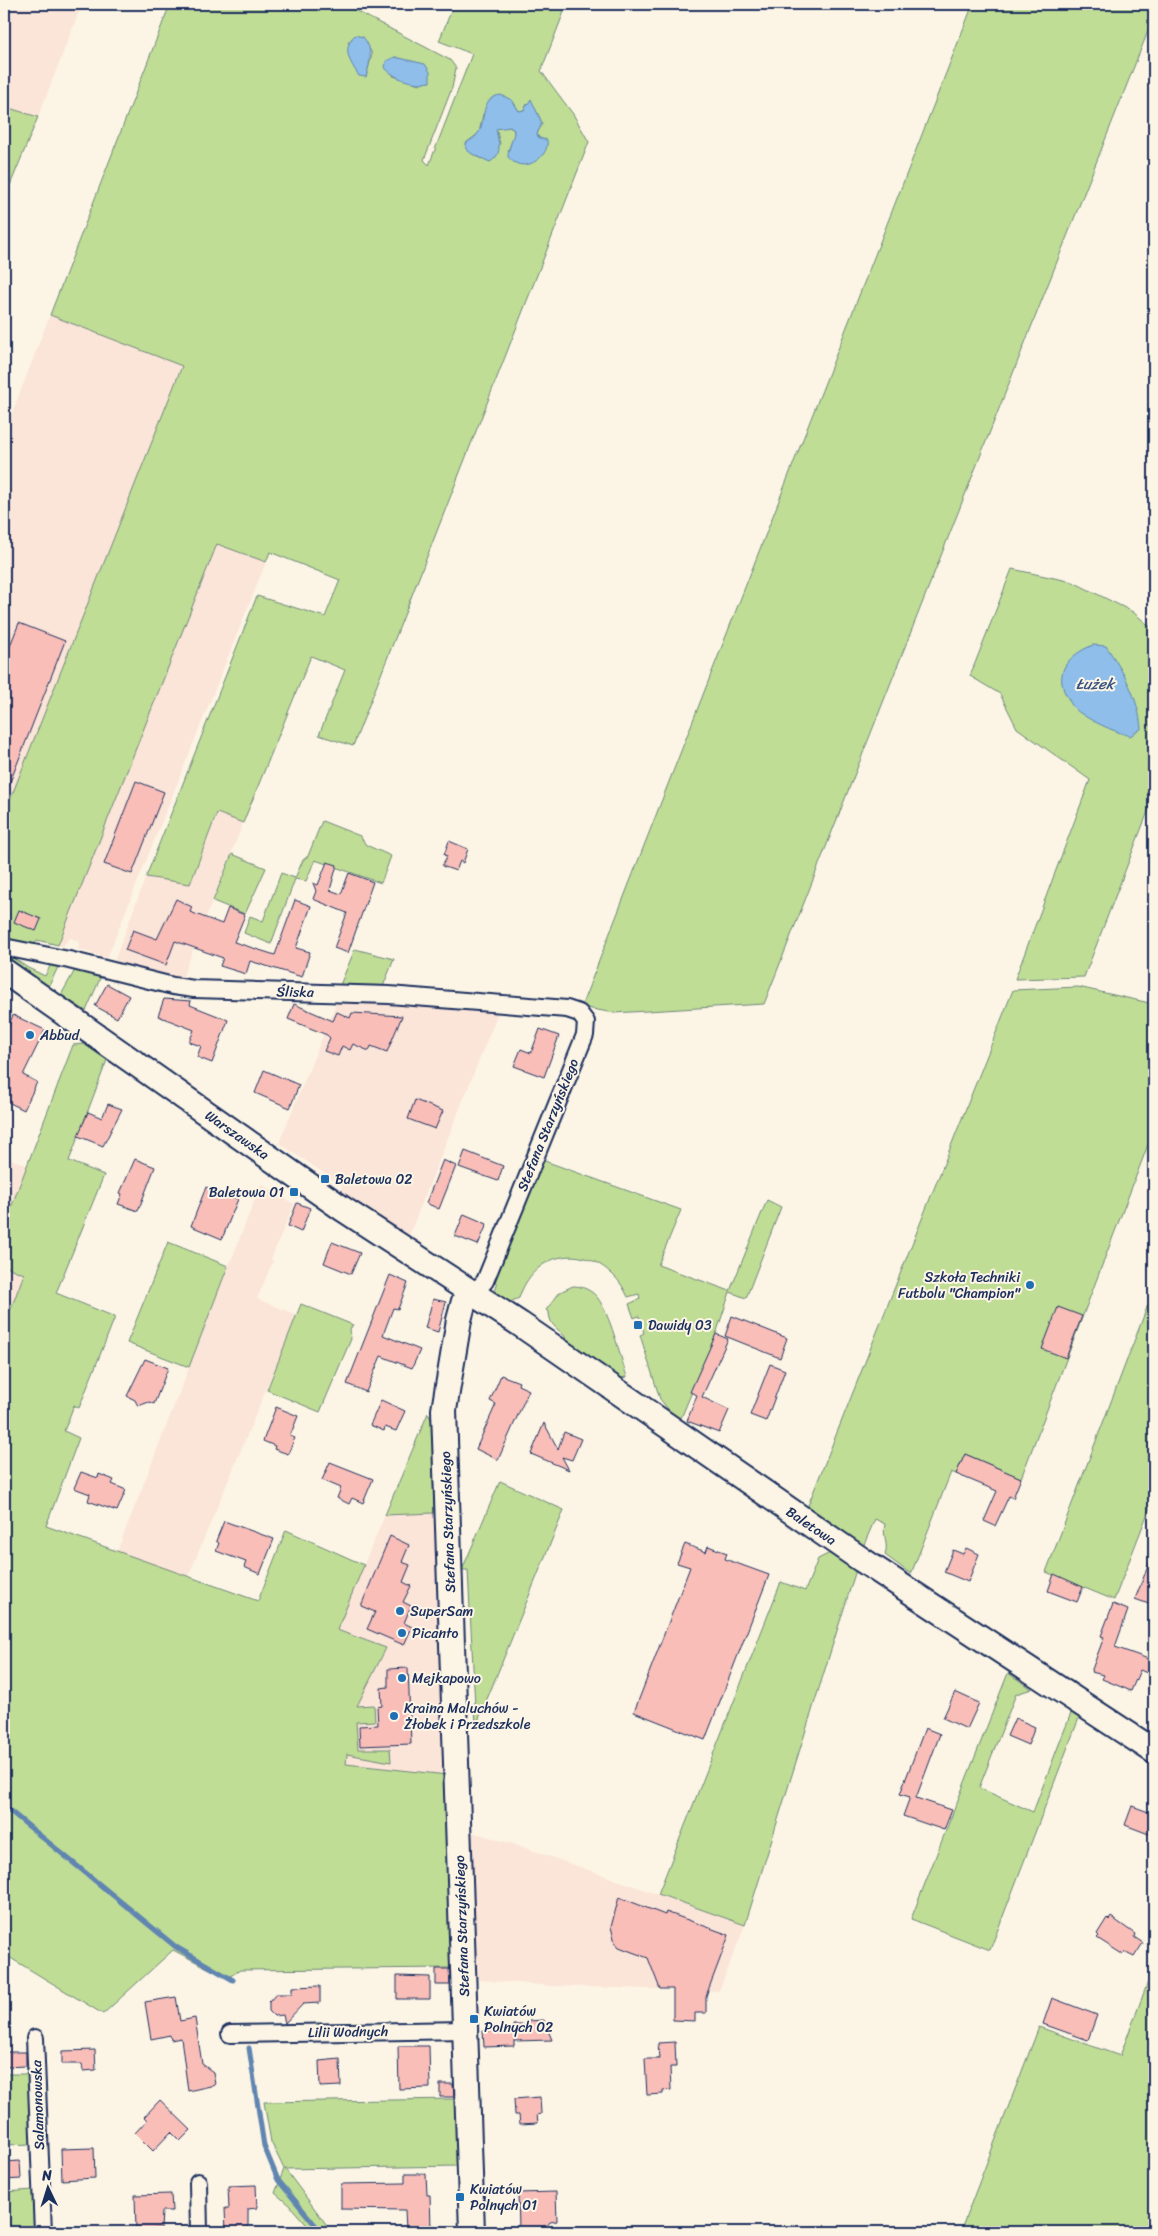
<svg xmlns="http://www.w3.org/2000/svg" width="1158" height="2236" viewBox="0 0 1158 2236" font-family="Sriracha,sans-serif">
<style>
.built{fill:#fbe4d8}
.green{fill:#c0dd95;stroke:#6e867a;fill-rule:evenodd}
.water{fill:#8ebee9;stroke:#6085b1}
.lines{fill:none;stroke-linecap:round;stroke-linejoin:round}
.stream{stroke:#6085b1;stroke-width:5}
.building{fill:#fabeb9;stroke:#1b2f5e}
.street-casing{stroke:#1b2f5e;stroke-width:20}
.secondary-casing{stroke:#1b2f5e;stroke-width:28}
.street{stroke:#fcf5e5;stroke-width:16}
.secondary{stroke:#fcf5e5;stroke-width:24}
.poi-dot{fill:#1f6fb2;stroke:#fcf5e5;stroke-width:2}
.labels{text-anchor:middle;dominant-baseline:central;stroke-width:4;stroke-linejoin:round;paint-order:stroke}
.street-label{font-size:14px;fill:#1b2f5e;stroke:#fcf5e5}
.poi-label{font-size:14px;fill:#1b2f5e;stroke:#fcf5e5;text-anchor:start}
.water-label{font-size:15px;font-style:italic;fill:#385381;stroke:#fcf5e5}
</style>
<rect width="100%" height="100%" fill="#fcf5e5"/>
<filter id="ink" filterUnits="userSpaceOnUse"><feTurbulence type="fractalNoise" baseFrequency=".02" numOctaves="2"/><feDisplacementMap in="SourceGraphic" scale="10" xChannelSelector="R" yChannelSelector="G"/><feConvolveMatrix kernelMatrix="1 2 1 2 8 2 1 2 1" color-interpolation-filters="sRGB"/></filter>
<g filter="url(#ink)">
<g class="built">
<polygon points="4,4 82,4 38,117 9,108 4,110"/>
<polygon points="50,315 182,366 4,815 4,434"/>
<polygon points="217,544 266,562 107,958 78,949 79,941 70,938 63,946 58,945"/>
<polygon points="218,813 243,823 182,978 166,974 164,978 120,967 115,959 146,877 190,884"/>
<polygon points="338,999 499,1010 408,1238 340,1191 342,1185 279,1143"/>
<polygon points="4,1156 28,1166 4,1226"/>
<polygon points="261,1184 294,1204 271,1259 273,1261 257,1299 297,1315 188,1577 117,1552"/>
<polygon points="4,1266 25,1274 4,1327"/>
<polygon points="434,1513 447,1775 346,1764 345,1723 356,1707 386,1648 336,1630 385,1515"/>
<polygon points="471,1832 517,1845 745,1925 719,1991 552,1986 480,1980 474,1976"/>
</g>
<g class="green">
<path d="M 170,4 L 343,4 L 450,60 L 456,68 L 452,88 L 424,160 L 429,165 L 472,54 L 439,41 L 454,4 L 567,4 L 541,71 L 573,114 L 589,142 L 353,746 L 319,735 L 345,670 L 311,656 L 243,823 L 217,813 L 190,884 L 146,877 L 257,596 L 325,617 L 340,580 L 270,552 L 266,562 L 217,544 L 58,945 L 37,940 L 33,948 L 4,940 L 4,815 L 182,366 L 50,315 ZM 355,36 L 363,37 L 372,54 L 366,77 L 348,42 ZM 395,57 L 425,65 L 420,84 L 393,76 ZM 512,100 L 519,111 L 524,110 L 527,104 L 538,114 L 542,123 L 537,134 L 539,138 L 508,151 L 514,136 L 514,130 C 508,125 502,127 496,128 L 500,144 L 481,159 L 466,149 L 466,143 L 479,133 L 483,114 Z"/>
<polygon points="973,4 1154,4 1154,16 764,1004 614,1013 581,1007"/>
<polygon points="9,108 38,117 4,200 4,110"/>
<polygon points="1012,569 1073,582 1133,612 1154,630 1154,796 1084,977 1015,979 1090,780 1017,728 1000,694 970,676"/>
<polygon points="322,821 360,836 366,845 391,856 381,883 315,860 306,881 295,879 271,944 244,933 250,916 263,921 281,873 295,878 303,860 308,856"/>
<polygon points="232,854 266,868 245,914 213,901"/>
<polygon points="355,949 394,959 382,989 340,985"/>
<polygon points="4,952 28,968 45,976 51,964 59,965 48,988 45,988 4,959"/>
<polygon points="75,970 102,974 86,1011 61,995"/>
<path d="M 1078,987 L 1154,1004 L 1154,1129 L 1021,1478 L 965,1454 L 956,1474 L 951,1472 L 911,1574 L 885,1555 C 889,1544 882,1535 885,1524 L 875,1519 L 863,1547 L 807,1508 L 1013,990 Z"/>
<polygon points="84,1044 107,1060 69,1161 104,1175 56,1293 115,1317 79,1408 74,1405 64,1431 79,1438 46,1526 258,1601 286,1530 364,1565 337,1630 386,1648 357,1706 374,1705 375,1721 356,1722 358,1749 390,1749 391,1762 347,1754 346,1764 447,1775 453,1968 240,1970 227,1978 173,1950 103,2014 4,1954 4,1327 24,1274 4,1266 4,1226 73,1045"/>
<path d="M 542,1160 L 681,1210 L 658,1265 L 730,1291 L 767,1200 L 781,1207 L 746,1298 L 730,1292 L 716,1334 L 679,1423 L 660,1399 L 640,1335 L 644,1333 L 639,1316 L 634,1318 L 629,1304 L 640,1299 L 639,1294 L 628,1297 C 624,1289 620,1281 613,1275 C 580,1242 533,1254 519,1298 L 510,1302 L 495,1292 L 497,1284 L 494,1280 Z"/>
<polygon points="168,1242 228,1266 189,1367 127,1343"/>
<path d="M 573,1286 C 582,1286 591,1290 597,1297 C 610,1314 620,1355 627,1377 L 621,1378 L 567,1341 C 562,1328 550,1330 549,1312 L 546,1310 L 560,1292 Z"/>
<polygon points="1154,1289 1154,1497 1114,1600 1046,1572"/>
<polygon points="301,1304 353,1325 350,1329 351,1339 320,1412 267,1390"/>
<polygon points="428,1413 432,1422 434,1513 385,1515"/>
<polygon points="500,1481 564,1510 476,1726 468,1570 462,1570"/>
<polygon points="830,1553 856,1570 745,1925 658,1894 781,1582 805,1591 818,1559"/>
<polygon points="1008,1673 1032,1689 1016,1694 979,1788 1033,1812 1071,1713 1079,1718 990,1950 911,1919"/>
<polygon points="1154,1966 1154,2215 1148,2232 1000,2232 992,2229 962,2227 1039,2027 1120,2056"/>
<polygon points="4,2074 31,2074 33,2144 4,2145"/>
<polygon points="455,2099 458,2166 285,2169 332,2232 313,2232 290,2206 275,2193 284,2169 271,2142 264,2102"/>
<polygon points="34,2190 36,2232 4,2232 4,2192"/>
</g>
<g class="water">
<path d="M 355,35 L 363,37 C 374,50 370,61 366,77 L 359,76 C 350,62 341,49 355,35 Z"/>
<path d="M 395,57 L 425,64 L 430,72 L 430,82 C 414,85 397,80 385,68 L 386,61 Z"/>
<path d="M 501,95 L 512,100 L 519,111 L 524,110 L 531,99 L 542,123 L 537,134 L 539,138 L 547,140 C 550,154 531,169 518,164 C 514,163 511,160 508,157 C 508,147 514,139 514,130 L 510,127 L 496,129 C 498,141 504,154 490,162 L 472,154 L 466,149 L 466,143 C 471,140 476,137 479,132 C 486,119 480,97 501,95 Z"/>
<path d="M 1093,645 L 1106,646 C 1123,671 1139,698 1141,729 L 1130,736 C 1115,732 1085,719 1074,708 C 1071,705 1069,699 1066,695 C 1053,670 1071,654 1093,645 Z"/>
</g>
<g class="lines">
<g class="stream">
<polyline points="4,1806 176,1947 233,1980"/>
<polyline points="249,2048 264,2146 278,2180 321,2232"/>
</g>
</g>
<g class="building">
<polygon points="19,623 65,641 5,795 4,661"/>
<polygon points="136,781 164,792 132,874 104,864"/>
<polygon points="449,841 468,849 463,863 460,861 456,871 442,866 447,856 444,855"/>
<polygon points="327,862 337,865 330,890 341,894 349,873 373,882 348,953 334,948 347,913 313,899 316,891 313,883 318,885"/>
<polygon points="176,899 192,907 190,912 222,924 228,908 245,915 234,942 275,955 295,900 311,906 296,948 310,952 302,977 250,961 246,974 220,966 223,958 175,941 166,965 125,950 133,930 157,939"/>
<polygon points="19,910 41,919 36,931 14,922"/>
<polygon points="107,984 129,996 117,1018 95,1006"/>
<polygon points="164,999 191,1001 190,1005 228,1020 212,1063 197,1057 201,1046 189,1042 194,1030 158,1016"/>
<polygon points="294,1004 333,1021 337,1012 350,1018 352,1013 402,1016 387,1052 371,1046 369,1051 353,1044 350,1050 342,1046 338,1056 324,1051 330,1038 327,1035 288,1019"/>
<polygon points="13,1015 45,1030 23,1075 37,1082 24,1110 4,1100 4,1037"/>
<polygon points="540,1029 559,1036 544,1077 514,1066 521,1049 531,1053"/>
<polygon points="264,1070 299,1085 290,1108 255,1093"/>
<polygon points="415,1100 443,1111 435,1129 408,1119"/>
<polygon points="108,1104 122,1109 103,1146 78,1136 88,1112 102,1118"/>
<polygon points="465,1151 503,1166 498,1181 459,1167"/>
<polygon points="135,1159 155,1167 138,1211 118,1204 122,1194 120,1193"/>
<polygon points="443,1160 456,1166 439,1209 426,1203"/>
<polygon points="206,1187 238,1199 222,1239 191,1226"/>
<polygon points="297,1203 310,1208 301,1232 288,1226"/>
<polygon points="464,1214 487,1224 478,1245 455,1236"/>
<polygon points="332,1242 360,1253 351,1274 324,1263"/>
<polygon points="390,1275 408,1283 398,1309 393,1308 383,1335 420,1350 412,1368 381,1356 366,1392 347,1384"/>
<polygon points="433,1299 446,1302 438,1332 425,1328"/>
<polygon points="1058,1307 1082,1316 1066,1358 1042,1349"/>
<polygon points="732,1316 787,1338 780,1358 725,1336"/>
<polygon points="716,1334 728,1339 702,1397 729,1410 719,1433 687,1421 697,1395 690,1392"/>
<polygon points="145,1359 168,1368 154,1404 149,1402 138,1406 135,1400 127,1396"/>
<polygon points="770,1364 785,1370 766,1421 750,1415"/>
<polygon points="501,1375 519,1382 518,1385 529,1390 498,1460 476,1449 496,1404 490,1401"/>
<polygon points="381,1400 405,1411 396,1431 385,1427 384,1431 370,1425"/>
<polygon points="276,1407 298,1416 290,1436 295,1438 288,1454 274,1449 275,1446 263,1441"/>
<polygon points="544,1423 558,1449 564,1432 581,1439 572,1460 562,1457 569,1470 531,1454"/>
<polygon points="965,1454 1021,1478 1013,1498 1009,1496 995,1526 984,1521 997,1491 956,1474"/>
<polygon points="330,1462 373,1479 363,1503 352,1498 349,1504 337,1498 341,1488 322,1480"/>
<polygon points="81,1472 98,1478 99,1474 114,1480 112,1484 126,1490 117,1511 88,1501 90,1494 74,1488"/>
<polygon points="224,1521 274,1539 260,1574 244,1567 246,1562 216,1551 219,1543 216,1541"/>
<polygon points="390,1536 409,1545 402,1562 410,1565 403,1582 411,1586 403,1602 411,1606 404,1623 412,1627 404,1645 367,1629 375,1612 361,1606"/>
<polygon points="685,1544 706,1552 708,1546 727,1553 725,1559 769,1575 705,1740 634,1712 690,1567 677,1563"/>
<polygon points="966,1548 979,1554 968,1582 944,1572 953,1550 963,1554"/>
<polygon points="1154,1551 1154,1606 1135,1599"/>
<polygon points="1054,1574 1083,1587 1077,1602 1048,1591"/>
<polygon points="1113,1604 1128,1610 1115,1647 1154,1661 1154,1676 1140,1670 1131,1691 1102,1679 1104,1675 1091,1672 1104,1637 1101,1636"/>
<polygon points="408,1668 411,1744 360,1746 359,1726 378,1725 377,1707 382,1706 381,1688 388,1687 388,1669"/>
<polygon points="955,1692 979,1703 967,1729 943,1718"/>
<polygon points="1015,1718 1035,1727 1028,1745 1007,1736"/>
<polygon points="925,1728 940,1734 916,1798 952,1810 944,1830 903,1816 910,1797 900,1794"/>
<polygon points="1132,1806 1154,1814 1154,1836 1125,1825"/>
<polygon points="619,1897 665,1915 666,1912 729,1935 706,1996 706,2013 695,2013 695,2021 673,2020 673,1989 660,1989 648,1958 619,1947 615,1942 611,1927"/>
<polygon points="1111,1917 1135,1934 1134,1937 1143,1943 1134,1957 1124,1952 1122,1954 1097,1938 1099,1936 1097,1934 1107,1918 1109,1920"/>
<polygon points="436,1969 449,1969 450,1985 436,1985"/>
<polygon points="397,1976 430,1977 430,1999 397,1999"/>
<polygon points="320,1986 320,2003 303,2004 285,2023 283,2015 274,2016 269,2011 269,2002 276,1994 292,1994 292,1987"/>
<polygon points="176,1997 180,2021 195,2018 202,2064 213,2072 215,2085 188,2091 181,2038 171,2040 170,2035 151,2039 145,2002"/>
<polygon points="1052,1998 1097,2015 1088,2040 1043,2024"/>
<polygon points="544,2020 552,2040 514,2041 514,2046 484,2047 483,2031 514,2031 513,2025 529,2025 529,2021"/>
<polygon points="675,2042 676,2067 670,2067 671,2090 663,2091 663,2094 647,2095 645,2059 659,2059 658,2043"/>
<polygon points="398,2046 429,2046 430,2088 399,2089"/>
<polygon points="95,2050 96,2070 83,2071 82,2064 62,2064 62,2051"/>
<polygon points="4,2052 26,2052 26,2066 4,2067"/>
<polygon points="340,2059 341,2086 320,2087 319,2061"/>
<polygon points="440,2084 453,2084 454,2097 440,2097"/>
<polygon points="540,2097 541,2114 537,2115 538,2123 520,2124 519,2115 515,2115 514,2099"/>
<polygon points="160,2100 191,2130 180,2141 171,2132 153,2151 135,2133 147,2120 144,2117"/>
<polygon points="94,2148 95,2178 62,2180 61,2149"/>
<polygon points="20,2161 21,2179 4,2180 4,2162"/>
<polygon points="405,2174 426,2174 427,2195 430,2195 431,2229 427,2229 428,2232 409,2232 409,2229 406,2230 405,2210 341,2209 341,2184 405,2183"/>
<polygon points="256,2185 257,2208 248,2209 248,2232 226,2232 225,2208 229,2208 228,2186"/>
<polygon points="556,2192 557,2221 550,2222 545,2228 519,2229 518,2193"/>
<polygon points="171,2194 172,2211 162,2211 161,2229 153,2229 150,2232 136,2230 135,2195"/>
</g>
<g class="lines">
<g class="street-casing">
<g id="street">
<polyline points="4,947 69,960 173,986 194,989 389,995 567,1009 579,1013 586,1022 585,1035 485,1281 473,1294"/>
<polyline points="230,2034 466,2030"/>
<polyline points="35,2038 43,2232"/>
<polyline points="198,2182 199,2232"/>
</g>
</g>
<g class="secondary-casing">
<g id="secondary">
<polyline points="4,971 343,1209 520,1324 862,1560 1154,1751"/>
<polyline points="472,2232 444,1410 459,1320 464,1301 473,1294"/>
</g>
</g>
<use href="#street" class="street"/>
<use href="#secondary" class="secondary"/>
</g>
</g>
<g class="poi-dot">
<circle cx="30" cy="1035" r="5"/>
<rect x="320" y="1174" width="10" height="10" rx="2.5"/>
<rect x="289" y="1187" width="10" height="10" rx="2.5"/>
<circle cx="1030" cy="1285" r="5"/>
<rect x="633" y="1320" width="10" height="10" rx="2.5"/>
<circle cx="400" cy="1611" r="5"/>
<circle cx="402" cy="1633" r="5"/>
<circle cx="402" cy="1678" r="5"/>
<circle cx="394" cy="1716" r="5"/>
<rect x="469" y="2014" width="10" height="10" rx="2.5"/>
<rect x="455" y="2192" width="10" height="10" rx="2.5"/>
</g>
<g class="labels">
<g class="street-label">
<text transform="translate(295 992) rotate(1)">Śliska</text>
<text transform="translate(548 1125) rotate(-68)">Stefana Starzyńskiego</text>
<text transform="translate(237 1135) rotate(35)">Warszawska</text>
<text transform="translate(448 1522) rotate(-92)">Stefana Starzyńskiego</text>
<text transform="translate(811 1526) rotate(34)">Baletowa</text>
<text transform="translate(462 1926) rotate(-92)">Stefana Starzyńskiego</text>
<text transform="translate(348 2032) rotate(-1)">Lilii Wodnych</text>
<text transform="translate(38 2105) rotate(-92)">Salamonowska</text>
</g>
<g class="poi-label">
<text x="40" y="1035">Abbud</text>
<text x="335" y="1179">Baletowa 02</text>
<text x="284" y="1192" text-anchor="end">Baletowa 01</text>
<text x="1020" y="1277" text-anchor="end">Szkoła Techniki<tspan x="1020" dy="16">Futbolu "Champion"</tspan></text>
<text x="648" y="1325">Dawidy 03</text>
<text x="410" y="1611">SuperSam</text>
<text x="412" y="1633">Picanto</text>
<text x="412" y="1678">Mejkapowo</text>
<text x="404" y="1708">Kraina Maluchów -<tspan x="404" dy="16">Żłobek i Przedszkole</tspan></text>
<text x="484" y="2011">Kwiatów<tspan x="484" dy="16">Polnych 02</tspan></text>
<text x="470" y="2189">Kwiatów<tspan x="470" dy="16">Polnych 01</tspan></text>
</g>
<g class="water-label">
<text x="1095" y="684">Łużek</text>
</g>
</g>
<rect width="1158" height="2236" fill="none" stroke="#fcf5e5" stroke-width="20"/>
<rect x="10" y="10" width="1138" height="2216" fill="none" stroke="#1b2f5e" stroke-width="2" filter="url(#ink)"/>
<g transform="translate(48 2188) rotate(356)" stroke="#fcf5e5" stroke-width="4" paint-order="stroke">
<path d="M0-4L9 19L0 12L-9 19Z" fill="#1b2f5e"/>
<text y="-8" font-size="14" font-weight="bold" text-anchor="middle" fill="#1b2f5e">N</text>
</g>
</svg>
